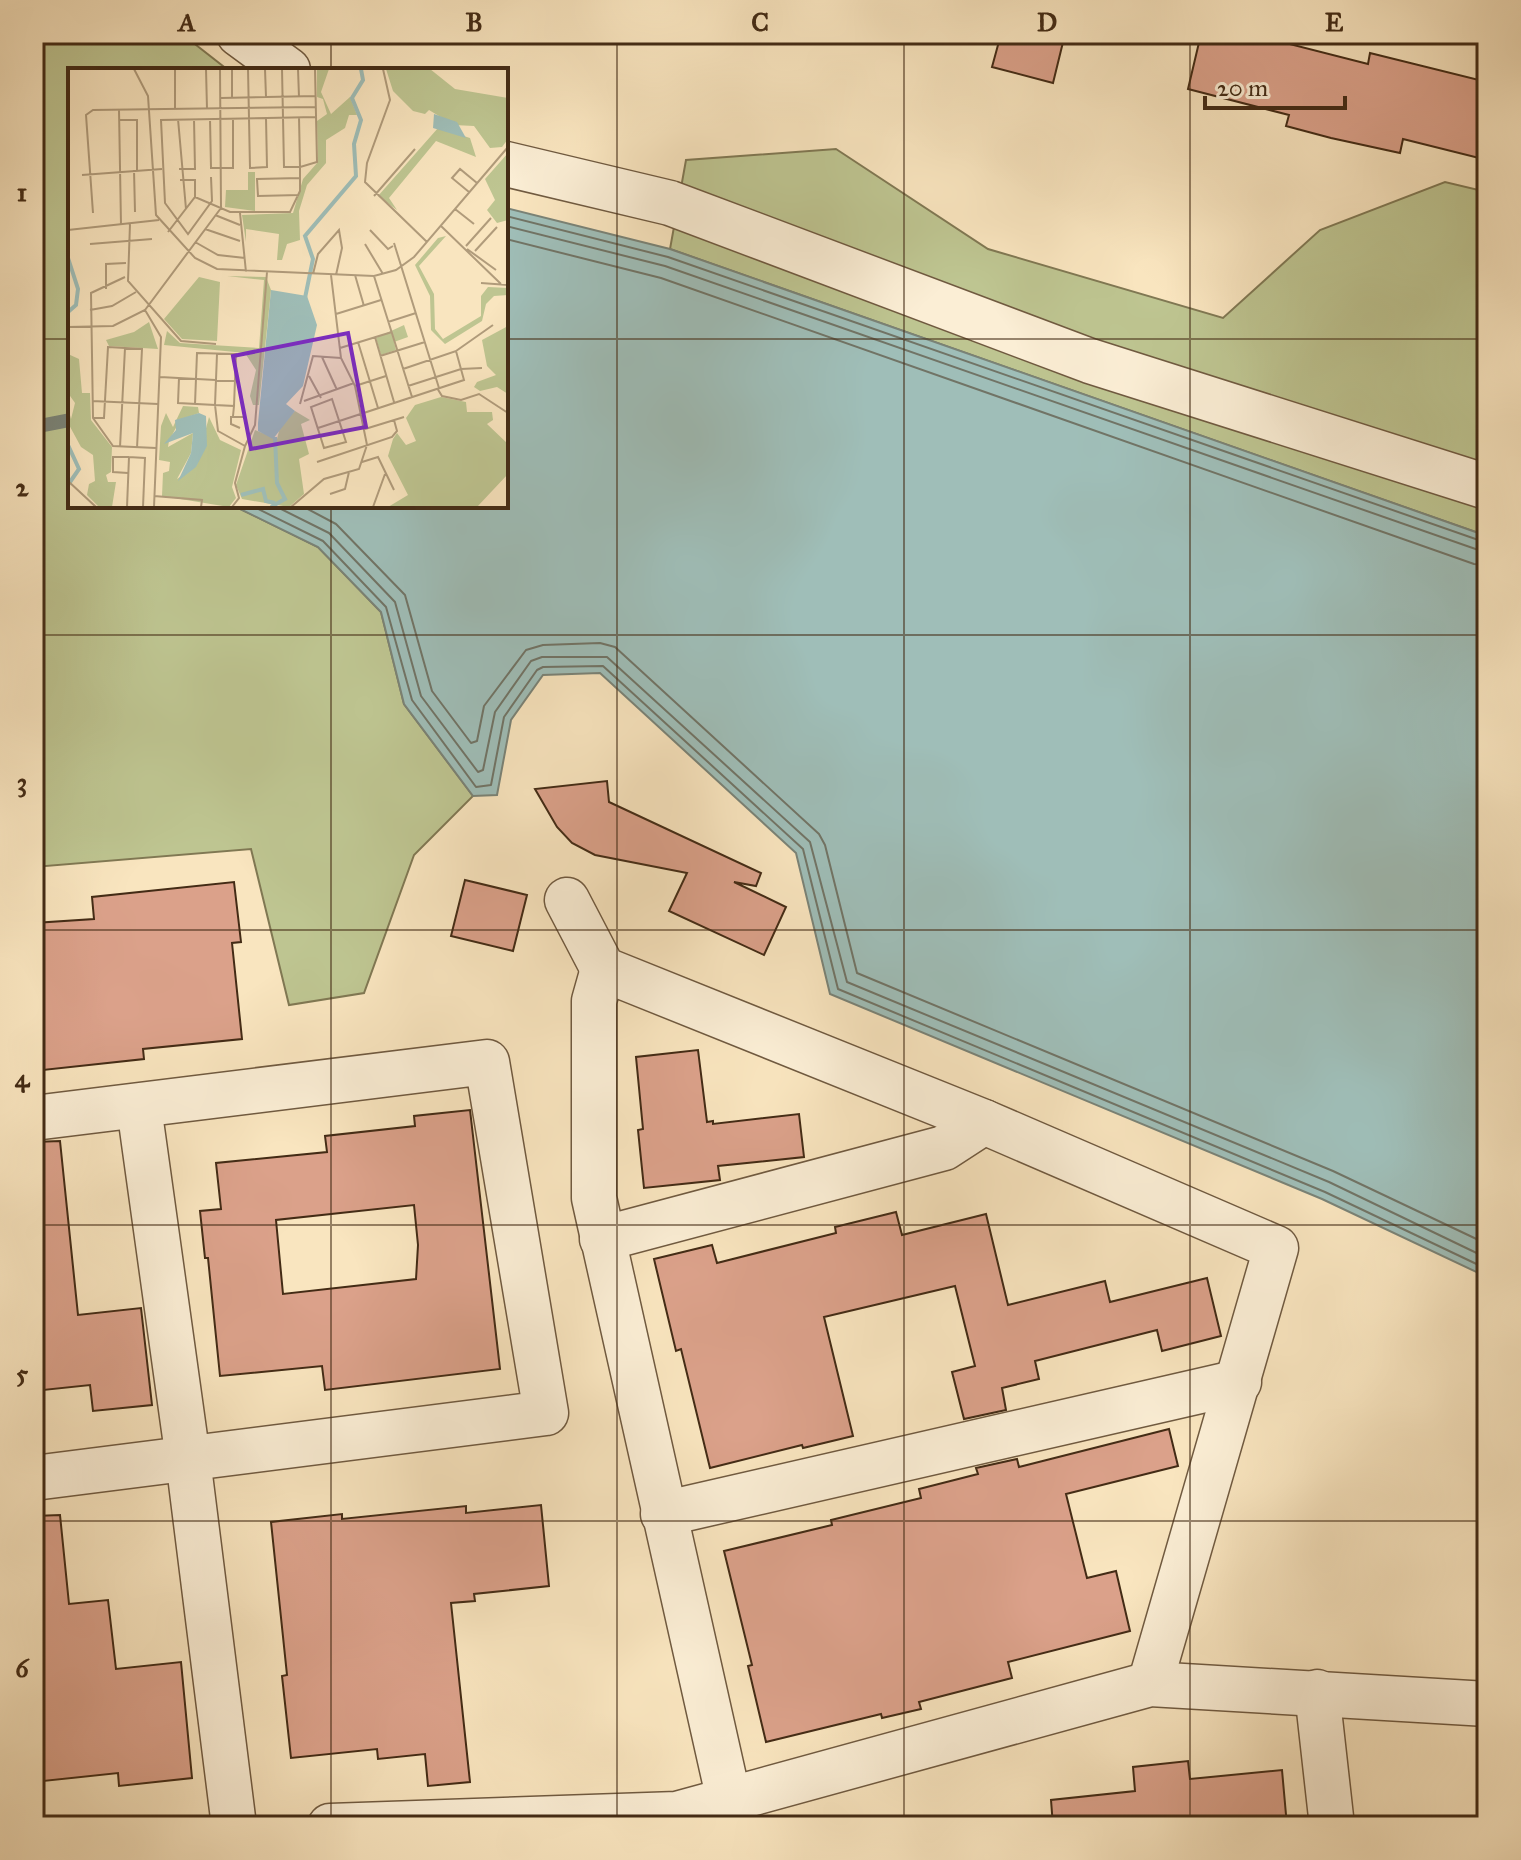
<svg xmlns="http://www.w3.org/2000/svg" width="1521" height="1860" viewBox="0 0 1521 1860" font-family="'IM FELL Great Primer',serif">
<style>
.green{fill:#bec591;stroke:#807853;stroke-width:2}
.water{fill:#9fbeb8;stroke:#7a8377;stroke-width:2}
.lines{fill:none;stroke-linecap:round;stroke-linejoin:round}
.shore{stroke:#717466;stroke-width:2}
.stream{stroke:#7a8377;stroke-width:14}
.building{fill:#dba18a;stroke:#432b15;stroke-width:2;fill-rule:evenodd}
.minor-casing{stroke:#705a40;stroke-width:47}
.minor{stroke:#fbeed5;stroke-width:44}
.grid{fill:none;stroke:#432b15;stroke-width:2;stroke-opacity:0.55}
.inset-river{fill:none;stroke:#9fbeb8;stroke-width:4}
.inset-road{fill:none;stroke:#b09b7b;stroke-width:2}
.view{fill:#7b2cbf;fill-opacity:0.15;stroke:#7b2cbf;stroke-width:4}
.inset-edge{fill:none;stroke:#432b15;stroke-width:4}
.neatline{fill:none;stroke:#432b15;stroke-width:3}
.grid-label{font-size:26px;text-anchor:middle;font-weight:bold;fill:#432b15}
</style>
<rect width="100%" height="100%" fill="#f9e5bf"/>
<filter id="stains"><feTurbulence type="fractalNoise" baseFrequency=".0025" numOctaves="4"/><feColorMatrix values="0 0 0 0 .2 0 0 0 0 .09 0 0 0 0 .02 0 0 0 .5 -.17"/></filter>
<radialGradient id="worn" r=".72"><stop offset=".6" stop-color="#630" stop-opacity="0"/><stop offset="1" stop-color="#630" stop-opacity=".3"/></radialGradient>
<g class="green">
<polygon points="34,34 182,34 228,70 70,70 70,506 234,506 318,547 381,612 404,704 473,796 414,855 364,993 289,1005 251,849 34,867"/>
<polygon points="836,149 988,249 1223,318 1320,230 1445,182 1487,192 1487,536 670,249 686,160"/>
</g>
<polygon class="water" points="506,208 670,249 1487,536 1487,1277 1322,1199 830,994 796,853 600,673 543,675 511,720 497,795 473,796 404,704 381,612 318,547 234,506 506,506"/>
<g class="lines">
<g class="shore">
<polyline points="506,216 668,257 1487,543"/>
<polyline points="506,226 665,266 1487,553"/>
<polyline points="506,239 661,278 1474,564 1487,565"/>
<polyline points="252,506 323,541 386,607 412,700 476,787 491,785 504,717 537,670 543,667 603,666 803,849 838,989 1325,1192 1487,1269"/>
<polyline points="275,506 329,533 395,602 421,696 478,772 483,770 495,712 531,661 542,657 607,657 810,842 847,982 1329,1182 1487,1258"/>
<polyline points="302,506 336,524 405,595 432,691 471,743 477,741 484,706 526,650 543,645 600,643 615,647 819,834 825,845 857,973 1333,1171 1487,1244"/>
</g>
<polyline class="stream" points="34,427 70,420"/>
</g>
<g class="building">
<polygon points="1001,34 1065,34 1053,83 992,67"/>
<polygon points="1201,34 1250,34 1368,64 1370,53 1487,82 1487,160 1403,139 1400,153 1331,138 1286,126 1289,115 1188,89"/>
<polygon points="607,781 609,802 761,873 756,886 734,882 786,907 764,955 669,911 687,873 595,855 572,843 557,827 535,789"/>
<polygon points="465,880 527,895 513,951 451,936"/>
<polygon points="234,882 241,942 232,943 242,1039 143,1049 144,1059 34,1071 34,923 94,919 92,897"/>
<polygon points="698,1050 707,1122 713,1121 713,1124 799,1114 804,1157 718,1166 720,1180 644,1188 638,1130 643,1129 636,1057"/>
<path d="M 470,1110 L 500,1369 L 325,1390 L 322,1366 L 220,1376 L 208,1258 L 205,1258 L 200,1211 L 221,1209 L 216,1163 L 327,1152 L 325,1136 L 415,1126 L 414,1116 ZM 414,1205 L 418,1245 L 416,1279 L 283,1294 L 276,1220 Z"/>
<polygon points="60,1141 78,1315 141,1308 152,1405 93,1411 90,1385 34,1391 34,1142"/>
<polygon points="896,1212 902,1235 986,1214 1008,1305 1105,1281 1110,1302 1207,1278 1221,1336 1162,1351 1157,1330 1035,1361 1039,1379 1002,1388 1006,1410 964,1419 952,1372 975,1366 955,1286 824,1317 853,1436 803,1448 802,1445 710,1468 681,1349 676,1351 654,1259 712,1245 717,1263 836,1233 835,1227"/>
<polygon points="1169,1429 1178,1466 1066,1494 1087,1578 1116,1571 1130,1631 1008,1662 1012,1678 919,1702 921,1709 882,1718 881,1714 766,1742 748,1666 752,1665 724,1551 832,1525 831,1520 921,1498 919,1489 978,1474 976,1468 1017,1459 1019,1467"/>
<polygon points="541,1505 549,1586 474,1594 475,1601 451,1603 470,1782 428,1786 425,1754 378,1759 377,1749 291,1758 282,1676 287,1675 271,1522 342,1514 342,1519 466,1506 466,1513"/>
<polygon points="60,1515 69,1604 108,1600 116,1669 181,1662 192,1778 119,1786 118,1773 34,1782 34,1516"/>
<polygon points="1188,1761 1190,1779 1282,1770 1287,1826 1053,1826 1051,1800 1135,1791 1133,1767"/>
</g>
<g class="lines">
<g class="minor-casing">
<g id="minor">
<polyline points="239,34 288,70"/>
<polyline points="506,164 670,203 1090,361 1487,487"/>
<polyline points="567,900 603,969 984,1122 1276,1248 1150,1684"/>
<polyline points="603,969 594,1001 594,1198 729,1800"/>
<polyline points="139,1107 188,1459 234,1826"/>
<polyline points="34,1118 487,1062 546,1413 34,1478"/>
<polyline points="602,1239 944,1148 984,1122"/>
<polyline points="663,1514 1239,1382"/>
<polyline points="1317,1692 1332,1826"/>
<polyline points="330,1826 677,1814 1150,1684 1487,1704"/>
</g>
</g>
<use href="#minor" class="minor"/>
</g>
<path class="grid" d="M 331,34 L 331,70M 617,34 L 617,1826M 904,34 L 904,1826M 1190,34 L 1190,1826M 34,339 L 70,339M 506,339 L 1487,339M 331,506 L 331,1826M 34,635 L 1487,635M 34,930 L 1487,930M 34,1225 L 1487,1225M 34,1521 L 1487,1521"/>
<g transform="translate(68 68)">
<rect width="440" height="440" fill="#f9e5bf"/>
<path d="M 249,1 L 261,1 L 253,24 L 263,46 L 282,29 L 289,47 L 281,47 L 277,60 L 258,72 L 258,95 L 239,117 L 231,143 L 232,172 L 219,176 L 214,192 L 209,192 L 211,166 L 178,161 L 178,174 L 174,147 L 225,145 L 235,111 L 250,94 L 249,53 L 259,46 L 255,31 L 249,29 ZM 318,1 L 362,1 L 387,21 L 440,30 L 440,71 L 434,79 L 422,80 L 406,58 L 386,57 L 361,42 L 357,46 L 345,43 L 325,23 ZM 370,60 L 402,70 L 408,89 L 368,73 L 321,130 L 329,142 L 310,128 ZM 440,85 L 440,152 L 429,155 L 419,142 L 427,132 L 417,111 ZM 180,104 L 187,104 L 187,143 L 157,139 L 158,122 L 180,122 ZM 378,168 L 351,198 L 366,226 L 367,261 L 375,271 L 413,248 L 413,228 L 420,219 L 440,220 L 440,227 L 426,228 L 418,236 L 414,253 L 377,276 L 363,262 L 362,228 L 347,197 L 370,170 ZM 159,208 L 198,209 L 203,222 L 191,337 L 185,337 L 182,328 L 188,302 L 177,285 L 96,277 L 99,263 L 112,275 L 191,280 L 196,212 ZM 131,209 L 152,214 L 149,273 L 114,271 L 96,251 ZM 81,254 L 90,281 L 41,278 L 38,272 L 66,264 ZM 336,257 L 340,269 L 326,274 L 328,282 L 313,287 L 308,270 ZM 440,258 L 440,326 L 429,319 L 412,323 L 406,319 L 409,314 L 428,307 L 419,298 L 414,272 ZM 0,286 L 11,291 L 14,325 L 22,325 L 23,352 L 44,379 L 43,404 L 38,407 L 40,414 L 48,414 L 44,439 L 31,439 L 19,427 L 21,416 L 27,413 L 25,387 L 13,379 L 0,355 L 0,339 L 3,351 L 7,335 L 0,325 ZM 373,329 L 398,334 L 399,344 L 424,344 L 425,352 L 419,356 L 440,376 L 440,406 L 409,439 L 320,439 L 340,427 L 320,388 L 325,371 L 329,365 L 338,377 L 348,373 L 338,350 L 347,337 ZM 115,338 L 130,339 L 131,345 L 112,352 L 101,373 L 100,379 L 125,365 L 123,385 L 109,411 L 128,398 L 141,349 L 152,372 L 173,382 L 164,419 L 168,430 L 161,439 L 94,428 L 95,405 L 101,403 L 102,394 L 91,392 L 93,358 L 98,345 L 105,359 ZM 227,343 L 242,352 L 233,356 L 241,386 L 231,391 L 236,426 L 221,439 L 174,431 L 168,417 L 187,362 L 209,371 L 213,355 Z" fill="#bec591"/>
<path d="M 366,46 L 389,54 L 398,70 L 365,60 ZM 203,222 L 239,228 L 249,257 L 235,318 L 218,336 L 227,343 L 205,371 L 190,363 L 190,355 ZM 131,345 L 138,348 L 139,378 L 128,399 L 110,413 L 123,385 L 125,365 L 96,376 L 108,362 L 107,352 Z" fill="#9fbeb8"/>
<path class="inset-river" d="M 0,190 L 10,221 L 8,237 L 0,244M 237,230 L 245,191 L 237,168 L 288,108 L 286,76 L 293,52 L 284,30 L 295,12 L 293,1M 0,377 L 11,401 L 0,417M 173,427 L 195,421 L 198,433 L 207,435M 203,439 L 217,431 L 209,415 L 207,369"/>
<path class="inset-road" d="M 66,1 L 80,28 L 88,147 L 127,190 L 149,201 L 306,208 L 328,202 L 346,189 L 440,79M 107,1 L 107,41M 138,1 L 139,41M 164,1 L 164,30M 180,1 L 182,100 L 199,99 L 198,50M 197,1 L 198,29M 214,1 L 216,99 L 232,99 L 231,49M 230,1 L 231,29M 315,1 L 322,32 L 299,95 L 297,114 L 359,174M 153,30 L 248,28M 51,42 L 53,157M 110,51 L 118,141M 142,51 L 143,100 L 165,100 L 165,50M 52,52 L 69,52 L 69,102M 111,101 L 127,101 L 126,51M 66,102 L 67,144M 14,107 L 94,101M 143,109 L 144,133 L 120,166 L 97,135 L 93,52 L 248,49M 112,112 L 127,112 L 127,129M 401,124 L 384,110 L 392,101 L 409,115M 231,127 L 190,128 L 189,111 L 232,110M 306,128 L 347,81M 387,141 L 406,156M 25,145 L 18,47 L 25,42 L 248,39M 172,145 L 178,204M 147,147 L 172,157M 62,156 L 60,213 L 113,273 L 148,276M 373,158 L 433,216M 137,161 L 172,173M 0,162 L 91,152M 302,162 L 320,181 L 325,178M 100,164 L 127,129 L 162,144 L 222,144 L 232,123 L 232,99 L 249,94 L 247,1M 127,174 L 150,187 L 177,190M 326,175 L 371,320M 22,176 L 84,171M 297,176 L 315,206M 398,178 L 423,150M 399,181 L 428,202M 407,183 L 429,159M 245,206 L 250,186 L 271,162 L 274,180 L 268,207M 287,207 L 296,238M 306,208 L 344,329M 57,209 L 23,225 L 25,350 L 45,378 L 88,380M 413,215 L 440,217M 38,221 L 38,196 L 58,195M 22,242 L 44,238 L 68,224M 77,242 L 93,269 L 86,439M 268,246 L 313,232M 320,254 L 348,245M 0,259 L 45,258 L 77,242 L 153,140 L 152,1M 307,269 L 326,334M 290,274 L 310,340M 272,280 L 324,264M 388,283 L 425,257M 149,286 L 147,337 L 166,338 L 165,348M 312,288 L 357,274M 254,289 L 269,322M 241,308 L 253,330M 92,309 L 166,313M 111,310 L 110,335 L 147,337 L 150,363 L 177,378M 287,318 L 318,308M 340,318 L 393,301 L 414,300M 369,320 L 374,328 L 393,332 L 411,326 L 440,345M 264,331 L 278,374 L 256,380 L 243,339 ZM 24,333 L 90,336M 236,333 L 286,315M 127,336 L 129,285 L 168,286 L 166,338M 232,336 L 245,288 L 273,290M 25,350 L 36,350 L 40,279 L 74,281 L 69,380M 172,360 L 163,356 L 163,349 L 178,349M 250,360 L 396,312 L 388,283 L 335,301M 297,361 L 336,349M 52,379 L 57,280M 249,394 L 324,369 L 329,363 L 326,352M 294,394 L 310,389 L 326,422M 60,405 L 45,404 L 45,389 L 61,389M 0,413 L 28,439M 262,426 L 277,421 L 281,404M 86,428 L 134,432 L 133,439M 59,439 L 61,389 L 77,390 L 75,439M 164,439 L 171,430 L 167,415 L 177,378 L 187,357 L 199,204M 223,439 L 256,411 L 291,401 L 299,377 L 287,318 L 273,290 L 263,207M 305,439 L 317,406"/>
<path class="view" d="M 280,265 L 298,359 L 183,381 L 165,288 Z"/>
<rect width="440" height="440" class="inset-edge"/>
</g>
<rect width="1521" height="1860" fill="none" stroke="#f9e5bf" stroke-width="88"/>
<path d="M1205 96v12h140v-12" fill="none" stroke="#432b15" stroke-width="4"/>
<text x="1217" y="96" font-size="24" fill="#432b15" stroke="#fbeed5" stroke-width="6" paint-order="stroke">20 m</text>
<rect x="44" y="44" width="1433" height="1772" class="neatline"/>
<g class="grid-label">
<text x="187" y="31">A</text>
<text x="474" y="31">B</text>
<text x="760" y="31">C</text>
<text x="1047" y="31">D</text>
<text x="1334" y="31">E</text>
<text x="22" y="201">1</text>
<text x="22" y="496">2</text>
<text x="22" y="791">3</text>
<text x="22" y="1087">4</text>
<text x="22" y="1382">5</text>
<text x="22" y="1677">6</text>
</g>
<rect width="100%" height="100%" filter="url(#stains)"/>
<rect width="100%" height="100%" fill="url(#worn)"/>
</svg>
